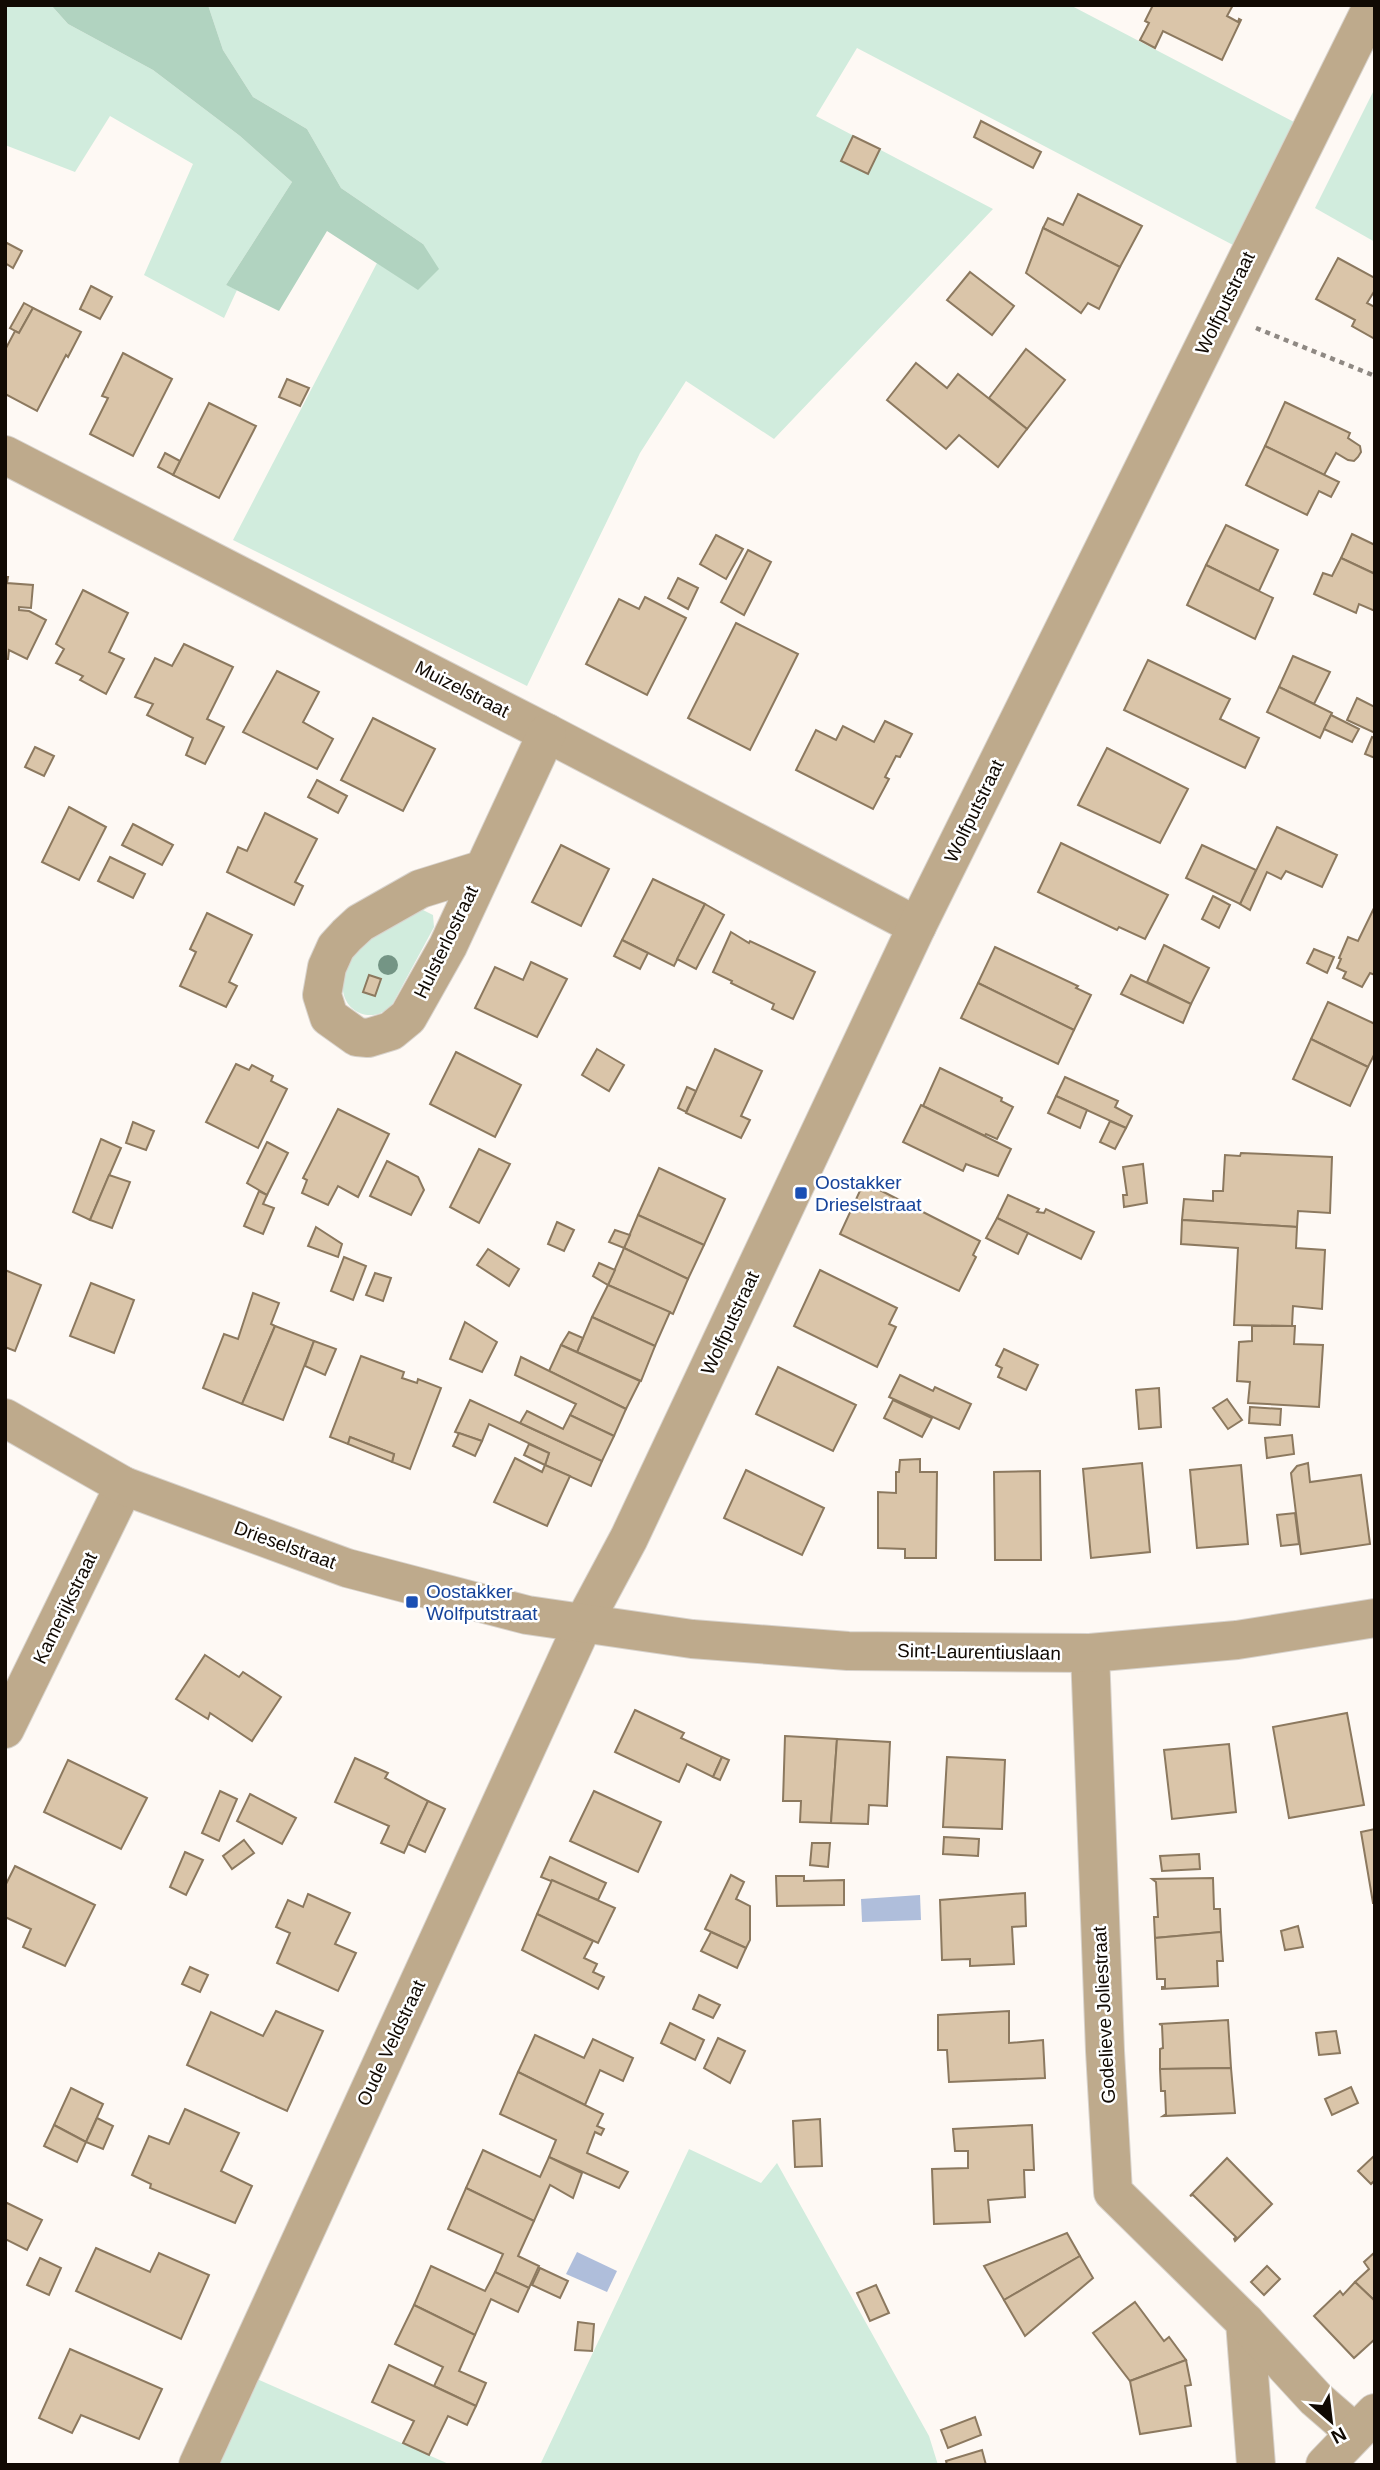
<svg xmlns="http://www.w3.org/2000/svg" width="1380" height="2470" viewBox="0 0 1380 2470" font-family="Arial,sans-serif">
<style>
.green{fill:#d1ecdd}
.forest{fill:#b1d3c0}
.water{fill:#afbedb}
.building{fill:#dac5a9;stroke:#8c795f;stroke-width:2}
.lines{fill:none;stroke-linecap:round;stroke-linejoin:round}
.minor-casing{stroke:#d8d3cd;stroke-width:40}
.tertiary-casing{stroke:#d8d3cd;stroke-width:40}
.path{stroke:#8f8983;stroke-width:4.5;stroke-dasharray:5 5;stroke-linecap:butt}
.minor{stroke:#beaa8c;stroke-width:38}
.tertiary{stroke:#beaa8c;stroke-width:38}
.tree{fill:#749585}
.transit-dot{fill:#1a4fb4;stroke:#fff;stroke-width:2.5}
.labels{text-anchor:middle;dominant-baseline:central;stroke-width:5;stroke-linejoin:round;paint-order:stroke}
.street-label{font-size:19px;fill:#110a03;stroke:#fff}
.transit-label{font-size:19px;fill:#164399;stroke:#fff;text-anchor:start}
</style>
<rect width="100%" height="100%" fill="#fef9f4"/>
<g class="green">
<polygon points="5,5 51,5 68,24 153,70 240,136 292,182 226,285 237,290 224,318 144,275 193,164 110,116 75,172 5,145"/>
<polygon points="208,5 1070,5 1294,122 1233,245 857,48 816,116 993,209 774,439 686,381 640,453 527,686 233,540 377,263 418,289 423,244 341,188 307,129 253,97 223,50"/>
<polygon points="1375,88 1375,242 1315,208"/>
<path d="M 419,908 L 433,915 L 434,927 L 392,1005 C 376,1023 347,1016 343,991 C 341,981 354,948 361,940 C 368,931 407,914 419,908 Z"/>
<polygon points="689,2149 761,2183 777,2163 929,2436 938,2465 540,2465"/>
<polygon points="257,2379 451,2465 219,2465"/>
</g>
<polygon class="forest" points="51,5 208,5 223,50 253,97 307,129 341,188 423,244 439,269 418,290 327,231 279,311 226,285 292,182 240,136 153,70 68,24"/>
<g class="water">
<polygon points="920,1895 921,1920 862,1922 861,1899"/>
<polygon points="577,2252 617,2271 607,2292 566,2274"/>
</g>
<g class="building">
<polygon points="1153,5 1233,5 1227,16 1238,22 1239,19 1241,20 1222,60 1163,31 1155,48 1140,40 1149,23 1145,21"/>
<polygon points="981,121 1041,152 1033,168 974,137"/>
<polygon points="853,136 880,149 868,174 841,161"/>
<polygon points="1078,194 1142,226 1120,267 1043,228 1048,218 1063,225"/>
<polygon points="1043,228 1120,267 1099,309 1088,303 1081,313 1026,273"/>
<polygon points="5,242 22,251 13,268 5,263"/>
<polygon points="1338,258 1375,278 1375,290 1367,303 1375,307 1375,339 1352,326 1355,320 1316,299"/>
<polygon points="970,272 1014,306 992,335 947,300"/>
<polygon points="91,286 112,297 100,319 80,309"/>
<polygon points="24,303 33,308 19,333 10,328"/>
<polygon points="33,308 81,332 68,357 66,355 37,411 5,394 5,350 15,331 19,333"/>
<polygon points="1026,349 1065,380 1027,429 989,398"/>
<polygon points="123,353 172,379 133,456 90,434 108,398 102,396"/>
<polygon points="916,363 947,388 958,374 1027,429 998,467 959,435 946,449 887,400"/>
<polygon points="287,379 309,388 300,406 279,397"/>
<polygon points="1285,402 1350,433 1348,438 1360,446 1361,452 1358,457 1354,461 1348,460 1336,453 1324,475 1265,446"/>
<polygon points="209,403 256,426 219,498 173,475"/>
<polygon points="1265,446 1339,482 1331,497 1319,491 1307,515 1246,485"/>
<polygon points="165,453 180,461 173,475 158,467"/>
<polygon points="1226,525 1278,550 1259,591 1206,565"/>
<polygon points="1352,534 1375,545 1375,574 1341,558"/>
<polygon points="716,535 743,549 726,579 700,564"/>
<polygon points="748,550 771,562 744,615 721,602"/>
<polygon points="1341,558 1375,574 1375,611 1359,604 1356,613 1314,594 1323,573 1332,576"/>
<polygon points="1206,565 1273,598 1255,639 1187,605"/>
<polygon points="5,577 8,577 7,583 33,585 31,608 19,607 19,610 29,611 46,620 27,659 9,650 8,659 5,659"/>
<polygon points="678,578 698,588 688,609 668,598"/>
<polygon points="83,590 128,613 109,652 124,659 106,694 80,680 83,676 56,663 64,649 56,644"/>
<polygon points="645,597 686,618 647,695 586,664 619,599 639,609"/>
<polygon points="736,623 798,654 750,750 688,718"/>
<polygon points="184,644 233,667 207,719 224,727 205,764 186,755 193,738 147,715 153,704 135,697 155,658 172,666"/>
<polygon points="1293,656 1330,672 1314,704 1279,687"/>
<polygon points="1148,660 1230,699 1220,719 1259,738 1245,768 1124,710"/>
<polygon points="277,671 319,692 303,722 333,739 317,769 243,732"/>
<polygon points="1279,687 1332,713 1320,738 1267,712"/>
<polygon points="1357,698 1375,707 1375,733 1347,720"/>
<polygon points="1331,715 1359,729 1352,742 1324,729"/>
<polygon points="373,718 435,749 403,811 341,780"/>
<polygon points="885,721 912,734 900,757 896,756 885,777 889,779 873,809 796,770 816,730 836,740 843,726 874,742"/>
<polygon points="1372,737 1375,738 1375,758 1365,754"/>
<polygon points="35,747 54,756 44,776 25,767"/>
<polygon points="1107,748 1188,789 1160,843 1078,805"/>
<polygon points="317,780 347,796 338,813 308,797"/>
<polygon points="69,807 106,827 79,880 42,862"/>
<polygon points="265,813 317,839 295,882 303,886 294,905 227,872 238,847 247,851"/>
<polygon points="133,824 173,845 162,865 122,845"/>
<polygon points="1277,827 1337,855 1322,887 1286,871 1281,879 1267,872 1250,910 1240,904"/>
<polygon points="1061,843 1168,895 1145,939 1119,927 1117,930 1038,892"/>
<polygon points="561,845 609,869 581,926 532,902"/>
<polygon points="1202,845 1256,870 1240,904 1186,878"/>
<polygon points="110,857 145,874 133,898 98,881"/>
<polygon points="653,879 705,904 674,966 622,940"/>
<polygon points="1213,896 1230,905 1219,928 1202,919"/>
<polygon points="705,904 724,915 696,969 677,959"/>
<polygon points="1375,906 1375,975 1370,973 1362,987 1343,978 1346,972 1337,968 1341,959 1339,958 1348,937 1358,941"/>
<polygon points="207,913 252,935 229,982 237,986 226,1007 180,986 196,952 190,949"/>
<polygon points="731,932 749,943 750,941 815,972 793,1019 772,1009 774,1004 731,983 732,981 713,972"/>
<polygon points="622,940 648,953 640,969 614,956"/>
<polygon points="1164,945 1209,968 1191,1004 1147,982"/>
<polygon points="995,947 1078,986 1076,988 1091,995 1074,1030 978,983"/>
<polygon points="1314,949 1334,957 1327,973 1307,963"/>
<polygon points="531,962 567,979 537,1037 475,1008 495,967 523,980"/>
<polygon points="369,975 381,979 375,996 363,992"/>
<polygon points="1131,975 1191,1004 1183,1023 1121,994"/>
<polygon points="978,983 1074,1030 1058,1064 961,1018"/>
<polygon points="1328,1002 1375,1024 1375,1053 1368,1067 1311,1039"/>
<polygon points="1311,1039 1368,1067 1350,1106 1293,1079"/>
<polygon points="597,1049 624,1065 609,1091 582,1075"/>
<polygon points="715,1049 762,1071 741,1116 750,1120 741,1138 686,1113"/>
<polygon points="456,1052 521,1085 495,1137 430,1104"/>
<polygon points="236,1064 249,1070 252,1065 273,1076 271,1081 287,1089 258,1148 206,1122"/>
<polygon points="940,1068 1002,1098 1001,1101 1013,1107 997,1139 986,1134 985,1136 923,1106"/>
<polygon points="1065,1077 1118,1101 1115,1107 1132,1116 1126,1128 1056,1096"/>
<polygon points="687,1087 696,1091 686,1112 678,1108"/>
<polygon points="1056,1096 1087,1110 1080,1128 1048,1113"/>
<polygon points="921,1105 1011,1149 998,1176 966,1164 963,1171 903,1142"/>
<polygon points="338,1109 389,1134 358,1197 338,1186 328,1205 302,1193 307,1180 303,1178"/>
<polygon points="1110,1121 1126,1128 1115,1149 1100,1142"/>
<polygon points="133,1122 154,1131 146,1150 126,1143"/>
<polygon points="101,1139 121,1148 90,1220 73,1212"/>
<polygon points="267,1142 288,1153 267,1195 247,1183"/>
<polygon points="479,1149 510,1164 479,1223 450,1207"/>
<polygon points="1241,1153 1332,1157 1330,1213 1298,1211 1297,1227 1182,1220 1184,1199 1213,1201 1213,1191 1223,1191 1225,1155 1240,1156"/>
<polygon points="387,1161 418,1177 424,1190 411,1215 370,1196"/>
<polygon points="1143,1164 1147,1203 1124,1207 1123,1195 1127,1195 1123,1167"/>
<polygon points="659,1168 725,1199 704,1245 638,1215"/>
<polygon points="109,1175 130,1182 112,1228 90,1220"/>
<polygon points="864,1182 980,1241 973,1255 976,1257 959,1291 840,1234"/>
<polygon points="259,1191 267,1195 263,1204 274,1208 263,1234 244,1226"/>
<polygon points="1008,1195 1039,1209 1037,1212 1044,1213 1046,1209 1094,1232 1081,1259 997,1218"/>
<polygon points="638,1215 704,1245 688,1279 624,1248"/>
<polygon points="997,1218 1028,1233 1018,1254 986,1238"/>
<polygon points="1182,1220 1297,1227 1296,1248 1325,1250 1322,1309 1293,1306 1292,1326 1234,1325 1238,1248 1181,1244"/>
<polygon points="557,1222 574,1230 564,1251 548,1244"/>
<polygon points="316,1227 342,1244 338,1257 308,1246"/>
<polygon points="615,1230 630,1235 624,1248 609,1242"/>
<polygon points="624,1248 688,1279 673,1314 608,1285"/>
<polygon points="488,1249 519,1269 509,1286 477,1265"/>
<polygon points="344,1257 366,1266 353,1300 331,1291"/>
<polygon points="599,1263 615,1270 608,1285 593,1276"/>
<polygon points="5,1270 41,1285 15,1351 5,1347"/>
<polygon points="820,1270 897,1308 889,1324 896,1327 877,1367 794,1326"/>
<polygon points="375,1273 391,1278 383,1301 366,1295"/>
<polygon points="91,1283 134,1300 114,1353 70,1336"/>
<polygon points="608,1285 670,1312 655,1346 592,1317"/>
<polygon points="253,1293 279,1303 271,1324 275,1326 242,1404 203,1388 224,1334 238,1339"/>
<polygon points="592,1317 655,1346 641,1381 577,1352"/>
<polygon points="465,1322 497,1342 482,1372 450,1359"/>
<polygon points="275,1326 314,1341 283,1420 242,1404"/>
<polygon points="1252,1326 1295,1326 1294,1344 1323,1345 1319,1407 1248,1403 1250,1382 1237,1381 1239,1342 1252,1341"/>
<polygon points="569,1332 583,1338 577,1352 561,1345"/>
<polygon points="314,1341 336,1349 325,1375 305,1366"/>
<polygon points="561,1345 640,1381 626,1409 549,1371"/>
<polygon points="1004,1349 1038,1365 1026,1390 998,1377 1002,1368 996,1365"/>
<polygon points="361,1356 404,1372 402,1378 417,1383 418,1379 441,1388 410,1469 392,1462 394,1454 350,1437 348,1444 330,1437"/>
<polygon points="521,1357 626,1409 614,1436 570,1415 576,1404 515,1375"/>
<polygon points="778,1367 856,1405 833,1451 756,1414"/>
<polygon points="900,1375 933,1391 935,1387 971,1404 959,1429 889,1397"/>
<polygon points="1159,1388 1161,1427 1139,1429 1136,1390"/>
<polygon points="1227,1399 1242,1420 1228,1429 1213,1408"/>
<polygon points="470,1400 602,1461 591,1486 545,1465 549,1453 489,1424 482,1441 455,1432"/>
<polygon points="893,1400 932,1418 922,1437 884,1418"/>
<polygon points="1250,1407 1281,1409 1280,1425 1249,1423"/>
<polygon points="527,1411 563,1429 570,1415 614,1436 602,1461 520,1423"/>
<polygon points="459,1433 482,1441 475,1456 453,1446"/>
<polygon points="1292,1435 1294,1454 1267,1458 1265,1438"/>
<polygon points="350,1437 394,1454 392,1462 348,1444"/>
<polygon points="529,1444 549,1453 545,1465 524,1455"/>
<polygon points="515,1458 542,1472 545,1465 570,1476 547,1526 494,1502"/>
<polygon points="920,1459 920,1472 937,1472 936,1558 905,1558 905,1549 878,1548 878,1492 896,1493 896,1472 899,1472 900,1460"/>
<polygon points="1142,1463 1150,1552 1091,1558 1083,1469"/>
<polygon points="1308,1463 1310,1482 1361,1475 1370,1544 1301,1554 1291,1473 1297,1466"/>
<polygon points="1241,1465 1248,1544 1197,1548 1190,1470"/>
<polygon points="746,1470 824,1508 802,1555 724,1518"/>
<polygon points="1040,1471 1041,1560 995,1560 994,1472"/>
<polygon points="1295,1513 1299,1544 1281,1546 1277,1515"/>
<polygon points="205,1655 239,1677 243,1672 281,1697 252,1741 210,1713 208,1719 176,1699"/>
<polygon points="635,1710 684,1733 681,1738 722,1757 713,1777 687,1764 679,1782 615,1752"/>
<polygon points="1347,1713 1364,1805 1289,1818 1273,1727"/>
<polygon points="785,1736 837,1739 831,1823 800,1822 801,1801 783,1801"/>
<polygon points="837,1739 890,1742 887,1806 869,1805 868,1824 831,1823"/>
<polygon points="1229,1744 1236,1812 1172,1819 1164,1750"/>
<polygon points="722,1757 729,1760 720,1780 713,1777"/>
<polygon points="947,1757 1005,1760 1002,1829 943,1827"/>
<polygon points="355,1758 388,1773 385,1778 428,1801 404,1853 381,1843 389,1826 335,1802"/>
<polygon points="68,1760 147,1798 121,1849 44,1812"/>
<polygon points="220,1791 237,1799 219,1841 202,1833"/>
<polygon points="594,1791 661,1822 638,1872 570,1841"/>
<polygon points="250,1794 296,1818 282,1844 237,1821"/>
<polygon points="428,1801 445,1809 425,1852 408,1844"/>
<polygon points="1375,1829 1375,1903 1373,1903 1361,1832"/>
<polygon points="944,1837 979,1839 978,1856 943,1854"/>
<polygon points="244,1840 254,1853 232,1869 223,1856"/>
<polygon points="812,1843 830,1843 828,1867 810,1865"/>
<polygon points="185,1852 203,1860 186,1895 170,1887"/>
<polygon points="1199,1854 1200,1869 1162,1871 1160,1856"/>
<polygon points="550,1857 606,1883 598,1900 541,1877"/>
<polygon points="15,1866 95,1905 65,1966 23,1947 31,1929 5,1917 5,1886"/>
<polygon points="731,1875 744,1882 736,1899 750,1906 750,1940 746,1948 705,1929"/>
<polygon points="776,1876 804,1876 804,1881 844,1880 844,1905 777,1906"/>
<polygon points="1213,1878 1214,1909 1220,1909 1221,1932 1155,1938 1154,1917 1158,1917 1156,1882 1152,1879"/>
<polygon points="552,1880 615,1908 598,1943 537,1914"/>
<polygon points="1025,1893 1026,1926 1012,1927 1014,1964 970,1966 970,1959 942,1960 940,1900"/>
<polygon points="308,1894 350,1913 335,1944 356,1953 338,1991 277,1963 290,1933 276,1927 288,1900 303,1907"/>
<polygon points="537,1914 593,1941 584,1958 597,1964 593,1972 604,1977 598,1989 522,1950"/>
<polygon points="1298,1926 1303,1947 1285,1950 1281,1931"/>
<polygon points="711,1932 746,1948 737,1968 701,1951"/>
<polygon points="1221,1932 1223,1961 1217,1961 1218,1986 1162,1989 1162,1987 1165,1987 1165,1979 1157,1979 1155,1938"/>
<polygon points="190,1967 208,1975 200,1992 182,1984"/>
<polygon points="699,1995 720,2005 713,2018 693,2009"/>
<polygon points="276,2011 323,2031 287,2111 187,2065 211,2012 263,2036"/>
<polygon points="1009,2011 1009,2043 1043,2040 1045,2078 949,2082 947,2050 938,2050 938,2015"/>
<polygon points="1228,2020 1231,2068 1160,2069 1160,2049 1163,2048 1162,2025 1159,2024"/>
<polygon points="670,2023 704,2040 695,2060 661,2043"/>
<polygon points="1336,2031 1340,2053 1319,2055 1316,2033"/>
<polygon points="535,2035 584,2058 593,2039 633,2058 623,2081 600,2070 585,2105 518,2072"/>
<polygon points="718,2038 745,2051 730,2083 704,2068"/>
<polygon points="1231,2068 1235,2113 1163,2116 1166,2114 1165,2091 1161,2091 1160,2069"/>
<polygon points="518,2072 603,2114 597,2126 604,2129 601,2135 595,2132 587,2153 628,2172 619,2188 549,2157 556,2140 500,2114"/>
<polygon points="1351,2087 1358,2103 1332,2115 1325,2099"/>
<polygon points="71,2088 103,2104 86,2142 54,2125"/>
<polygon points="185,2109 239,2133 221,2171 252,2186 235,2223 150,2188 151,2184 132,2175 149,2136 169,2144"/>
<polygon points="97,2118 113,2126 103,2149 86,2142"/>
<polygon points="820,2119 822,2166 795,2167 793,2121"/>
<polygon points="54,2125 86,2142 77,2162 44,2146"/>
<polygon points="1032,2125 1034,2170 1024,2170 1025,2197 988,2200 990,2222 934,2224 932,2169 968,2168 968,2151 955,2151 953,2129"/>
<polygon points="483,2150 540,2177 549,2157 582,2173 573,2198 550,2185 534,2221 466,2188"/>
<polygon points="1375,2155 1375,2180 1371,2184 1358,2171"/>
<polygon points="1227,2158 1272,2204 1235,2241 1234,2239 1236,2237 1193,2195 1190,2196"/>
<polygon points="466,2188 534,2221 518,2256 539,2266 529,2288 495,2272 503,2254 448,2229"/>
<polygon points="5,2202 42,2220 27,2250 5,2239"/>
<polygon points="1067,2233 1080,2256 1004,2300 984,2266"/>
<polygon points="96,2248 150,2272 159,2253 209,2275 181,2339 76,2291"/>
<polygon points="1375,2252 1375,2301 1355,2282 1369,2269 1364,2262"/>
<polygon points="1080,2256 1093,2278 1025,2336 1004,2300"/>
<polygon points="40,2258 61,2268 49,2295 27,2285"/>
<polygon points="431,2266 485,2291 495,2272 529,2288 518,2312 491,2299 475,2335 414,2305"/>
<polygon points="1267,2266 1280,2279 1264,2295 1251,2282"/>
<polygon points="540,2268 568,2281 560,2298 532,2285"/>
<polygon points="1355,2282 1375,2301 1375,2339 1354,2358 1314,2316 1340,2291 1343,2295"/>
<polygon points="876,2285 889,2313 870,2321 857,2293"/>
<polygon points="1135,2302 1164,2341 1169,2337 1186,2360 1130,2381 1093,2333"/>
<polygon points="414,2305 475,2335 459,2371 486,2383 476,2406 434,2386 443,2367 395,2344"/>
<polygon points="578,2322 594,2324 592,2351 575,2350"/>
<polygon points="70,2349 162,2389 139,2439 81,2415 72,2433 39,2418"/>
<polygon points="1186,2360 1191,2385 1185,2386 1191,2426 1140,2434 1130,2381"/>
<polygon points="389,2365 476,2406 467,2425 448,2416 429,2455 403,2443 414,2421 372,2402"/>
<polygon points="975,2417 981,2435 948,2448 941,2430"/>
<polygon points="982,2450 986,2465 947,2465 946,2461"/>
</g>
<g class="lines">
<g class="minor-casing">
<g id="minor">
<polyline points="5,455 547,733 917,926"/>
<polyline points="481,870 420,889 360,923 347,935 336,947 327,967 322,995 329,1017 357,1037 368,1038 391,1031 408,1017 448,946 547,733"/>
<polyline points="1090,1653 1105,2051 1113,2192 1245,2322 1256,2465"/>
<polyline points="5,1729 124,1486"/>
<polyline points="1245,2322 1316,2399 1354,2432"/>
<polyline points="198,2465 584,1622 629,1538 917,926 1373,5"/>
<polyline points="1325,2465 1375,2413"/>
</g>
</g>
<g class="tertiary-casing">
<polyline id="tertiary" points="5,1418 124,1486 347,1568 527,1615 692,1639 848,1651 1090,1653 1237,1640 1375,1618"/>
</g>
<polyline class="path" points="1256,328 1375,376"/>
<use href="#minor" class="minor"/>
<use href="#tertiary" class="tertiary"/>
</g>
<circle class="tree" cx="388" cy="965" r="10"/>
<g class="transit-dot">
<rect x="794" y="1186" width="14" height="14" rx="3.5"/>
<rect x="405" y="1595" width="14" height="14" rx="3.5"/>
</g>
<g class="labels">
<g class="street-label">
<text transform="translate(1225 303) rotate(-64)">Wolfputstraat</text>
<text transform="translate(462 689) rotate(27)">Muizelstraat</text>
<text transform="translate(974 811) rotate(-64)">Wolfputstraat</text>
<text transform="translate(446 942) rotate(-64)">Hulsterlostraat</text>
<text transform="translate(730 1323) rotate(-65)">Wolfputstraat</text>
<text transform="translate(285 1545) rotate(20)">Drieselstraat</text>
<text transform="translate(65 1608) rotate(-64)">Kamerijkstraat</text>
<text transform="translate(979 1652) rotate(1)">Sint-Laurentiuslaan</text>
<text transform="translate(1104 2015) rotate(-93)">Godelieve Joliestraat</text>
<text transform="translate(391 2043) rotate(-65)">Oude Veldstraat</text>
</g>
<g class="transit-label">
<text x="815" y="1182">Oostakker<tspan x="815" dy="22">Drieselstraat</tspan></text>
<text x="426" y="1591">Oostakker<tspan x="426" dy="22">Wolfputstraat</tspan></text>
</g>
</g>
<rect width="1380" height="2470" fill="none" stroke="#110a03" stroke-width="14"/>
<g transform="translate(1331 2421) rotate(152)" stroke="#ffffff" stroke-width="5" paint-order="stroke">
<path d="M0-5L12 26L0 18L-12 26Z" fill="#110a03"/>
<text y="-10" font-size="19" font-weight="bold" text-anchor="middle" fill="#110a03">N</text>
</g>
</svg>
